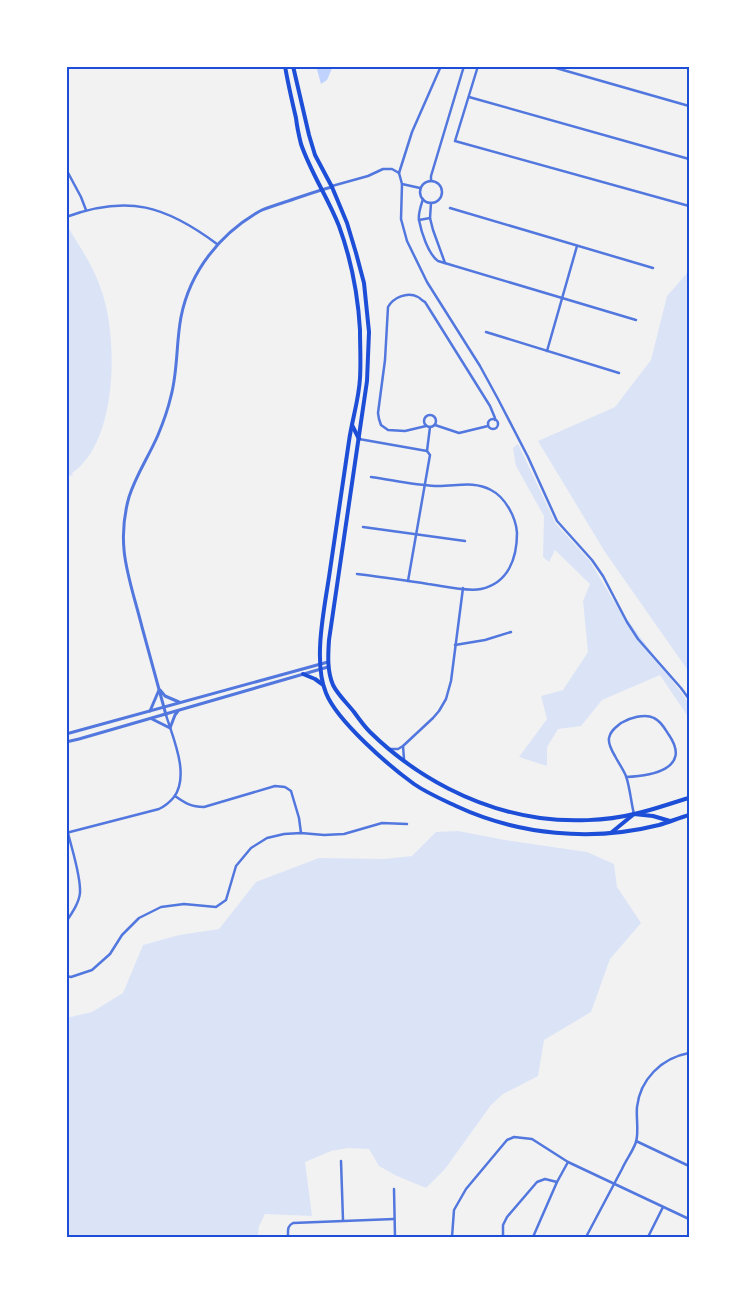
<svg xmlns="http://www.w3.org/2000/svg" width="755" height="1303" viewBox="0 0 755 1303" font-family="'Roboto Condensed',sans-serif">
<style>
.green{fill:#dbe4f7}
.water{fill:#bfd3fe}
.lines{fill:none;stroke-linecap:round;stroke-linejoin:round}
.minor{stroke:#5277de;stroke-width:2.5}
.tertiary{stroke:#5277de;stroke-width:3}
.secondary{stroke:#1d4ed8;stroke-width:4}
.neatline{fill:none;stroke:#1d4ed8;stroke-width:2}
</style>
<rect width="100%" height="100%" fill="#f2f2f2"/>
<g class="green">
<path d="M 66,224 C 80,247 94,267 102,292 C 118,339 118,442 72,473 L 73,475 L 66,477 Z"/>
<polygon points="689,271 689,672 605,552 538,441 615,407 651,360 667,296"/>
<polygon points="518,444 556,524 590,561 613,600 689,703 689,718 660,675 602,700 581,726 558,729 547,747 547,766 519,757 547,719 541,696 563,690 588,652 583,601 590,584 555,550 549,562 543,557 544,516 516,466 513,448"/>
<polygon points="458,831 505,840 587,852 614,864 617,887 641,923 610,959 591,1012 544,1040 538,1076 503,1094 491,1105 445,1169 426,1188 397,1176 379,1166 369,1149 348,1148 331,1151 305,1162 312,1216 265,1214 259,1226 258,1237 66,1237 66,1018 92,1012 123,993 143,945 179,935 219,929 256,882 319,858 384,859 412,856 436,832"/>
</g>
<polygon class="water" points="316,66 333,66 327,80 321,84"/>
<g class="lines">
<g class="minor">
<polyline points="441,66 412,132 399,173 402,184 401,219 407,241 427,282 480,366 498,399 528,457 557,521 592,560 603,576 627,622 638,639 681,688 689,699"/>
<polyline points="478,66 455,141 689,206"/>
<polyline points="549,66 689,106"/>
<polyline points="469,97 689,159"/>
<polyline points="66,169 81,197 86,210"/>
<polyline points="431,181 431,176 464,66"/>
<circle cx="431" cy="192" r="11"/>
<polyline points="402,184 420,188"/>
<polyline points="332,186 368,176 383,169 392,169 399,173"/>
<path d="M 423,199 C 421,206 418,213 419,220 C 421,231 428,254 438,261 L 636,320"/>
<polyline points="431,203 430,218 433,230 445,263"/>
<polyline points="450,208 653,268"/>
<path d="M 66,217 C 128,194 166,206 217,244"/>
<polyline points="419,220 430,218"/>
<polyline points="486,332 619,373"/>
<polyline points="547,351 577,246"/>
<circle cx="430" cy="421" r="6"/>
<circle cx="493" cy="424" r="5"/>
<polyline points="435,425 459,433 488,426"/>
<path d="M 426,426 L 405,431 L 388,430 L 381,425 L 379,419 L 378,413 L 385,360 L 388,307 C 393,298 407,291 418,297 C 420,298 422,301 425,302 L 490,406 L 495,418 L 495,420"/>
<polyline points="359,439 427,451"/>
<polyline points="363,527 465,541"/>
<path d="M 357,574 C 381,577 404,580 428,584 C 443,586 466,592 481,589 C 508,583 517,559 517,533 C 516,517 505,497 491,490 C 473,480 454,487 435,486 C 414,485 392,480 371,477"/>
<polyline points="408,581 430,455 427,451 430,427"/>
<polyline points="455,645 485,640 511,632"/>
<polyline points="403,746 404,759"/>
<polyline points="390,749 398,749 403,746 433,718 439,711 446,699 451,681 463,588"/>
<path d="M 626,777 C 651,776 692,769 669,735 C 665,729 661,721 654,718 C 645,713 629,718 621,723 C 616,727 610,731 609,738 C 608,744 612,751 615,756 C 618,762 623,769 626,776 C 630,788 631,802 634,814"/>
<path d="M 175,796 C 185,803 191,807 204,807 L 275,786 L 285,787 L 291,791 L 299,818 L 301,833"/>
<path d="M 66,833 L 159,809 C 165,806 170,802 174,797 C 190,775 173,738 166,715"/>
<path d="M 66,922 C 72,913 79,903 80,893 C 81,876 72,850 68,833"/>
<polyline points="66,976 71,977 92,970 110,954 122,935 139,918 161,907 184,904 216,907 226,900 236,866 251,848 267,838 284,834 301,833 324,835 344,834 382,823 407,824"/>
<polyline points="636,1141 689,1166"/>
<polyline points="341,1161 343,1220"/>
<polyline points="394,1189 395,1237"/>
<path d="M 288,1237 C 288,1230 287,1226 293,1223 L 394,1219"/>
<polyline points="452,1237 454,1210 466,1189 507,1140 514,1137 532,1139 568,1162 689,1219"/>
<polyline points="503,1237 503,1225 507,1217 537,1182 545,1179 557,1182"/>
<polyline points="533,1237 557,1182 568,1162"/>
<path d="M 586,1237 C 598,1214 610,1192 622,1169 C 626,1160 633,1151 636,1142 C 639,1132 636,1118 637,1107 C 640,1080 661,1058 689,1053"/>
<polyline points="648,1237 663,1207"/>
</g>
<g class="tertiary">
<polyline points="160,690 165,696 179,702"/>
<polyline points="150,711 159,690"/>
<path d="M 166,715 C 158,685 150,656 142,627 C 130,579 115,547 129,497 C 136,475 149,456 158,435 C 163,423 168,409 171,396 C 178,370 176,343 181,317 C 190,271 220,234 260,211 C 268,207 277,205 285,202 C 301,197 316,191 332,187"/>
<polyline points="152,719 170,728 175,715 178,711"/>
<polyline points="66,734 328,662"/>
<polyline points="66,742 79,739 328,667"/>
</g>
<g class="secondary">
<path d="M 285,66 C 288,84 292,101 296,118 C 297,127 299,136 301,144 C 311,173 328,198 339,226 C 351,259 358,295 360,330 C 360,346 361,362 360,378 C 359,399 352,420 349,441 C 342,486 336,532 329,577 C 324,610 313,662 326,693 C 337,721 389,766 414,784 C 427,793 441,799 456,806 C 518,835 592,842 659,825 C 669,822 679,818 689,815"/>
<path d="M 293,66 L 309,135 L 315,155 L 332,187 L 347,223 L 356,253 L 364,283 L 369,332 L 367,381 L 329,640 C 328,655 327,671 333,685 C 338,695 347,703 354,712 C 359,719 364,726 370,732 C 416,777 476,809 540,818 C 569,822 606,821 634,814 C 653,810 671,803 689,798"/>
<polyline points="352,425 359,439"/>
<polyline points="303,674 315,679 322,684"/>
<polyline points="612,832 634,814 653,816 670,821"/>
</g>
</g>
<rect width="755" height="1303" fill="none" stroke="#ffffff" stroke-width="135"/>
<rect x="68" y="68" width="620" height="1168" class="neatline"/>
</svg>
